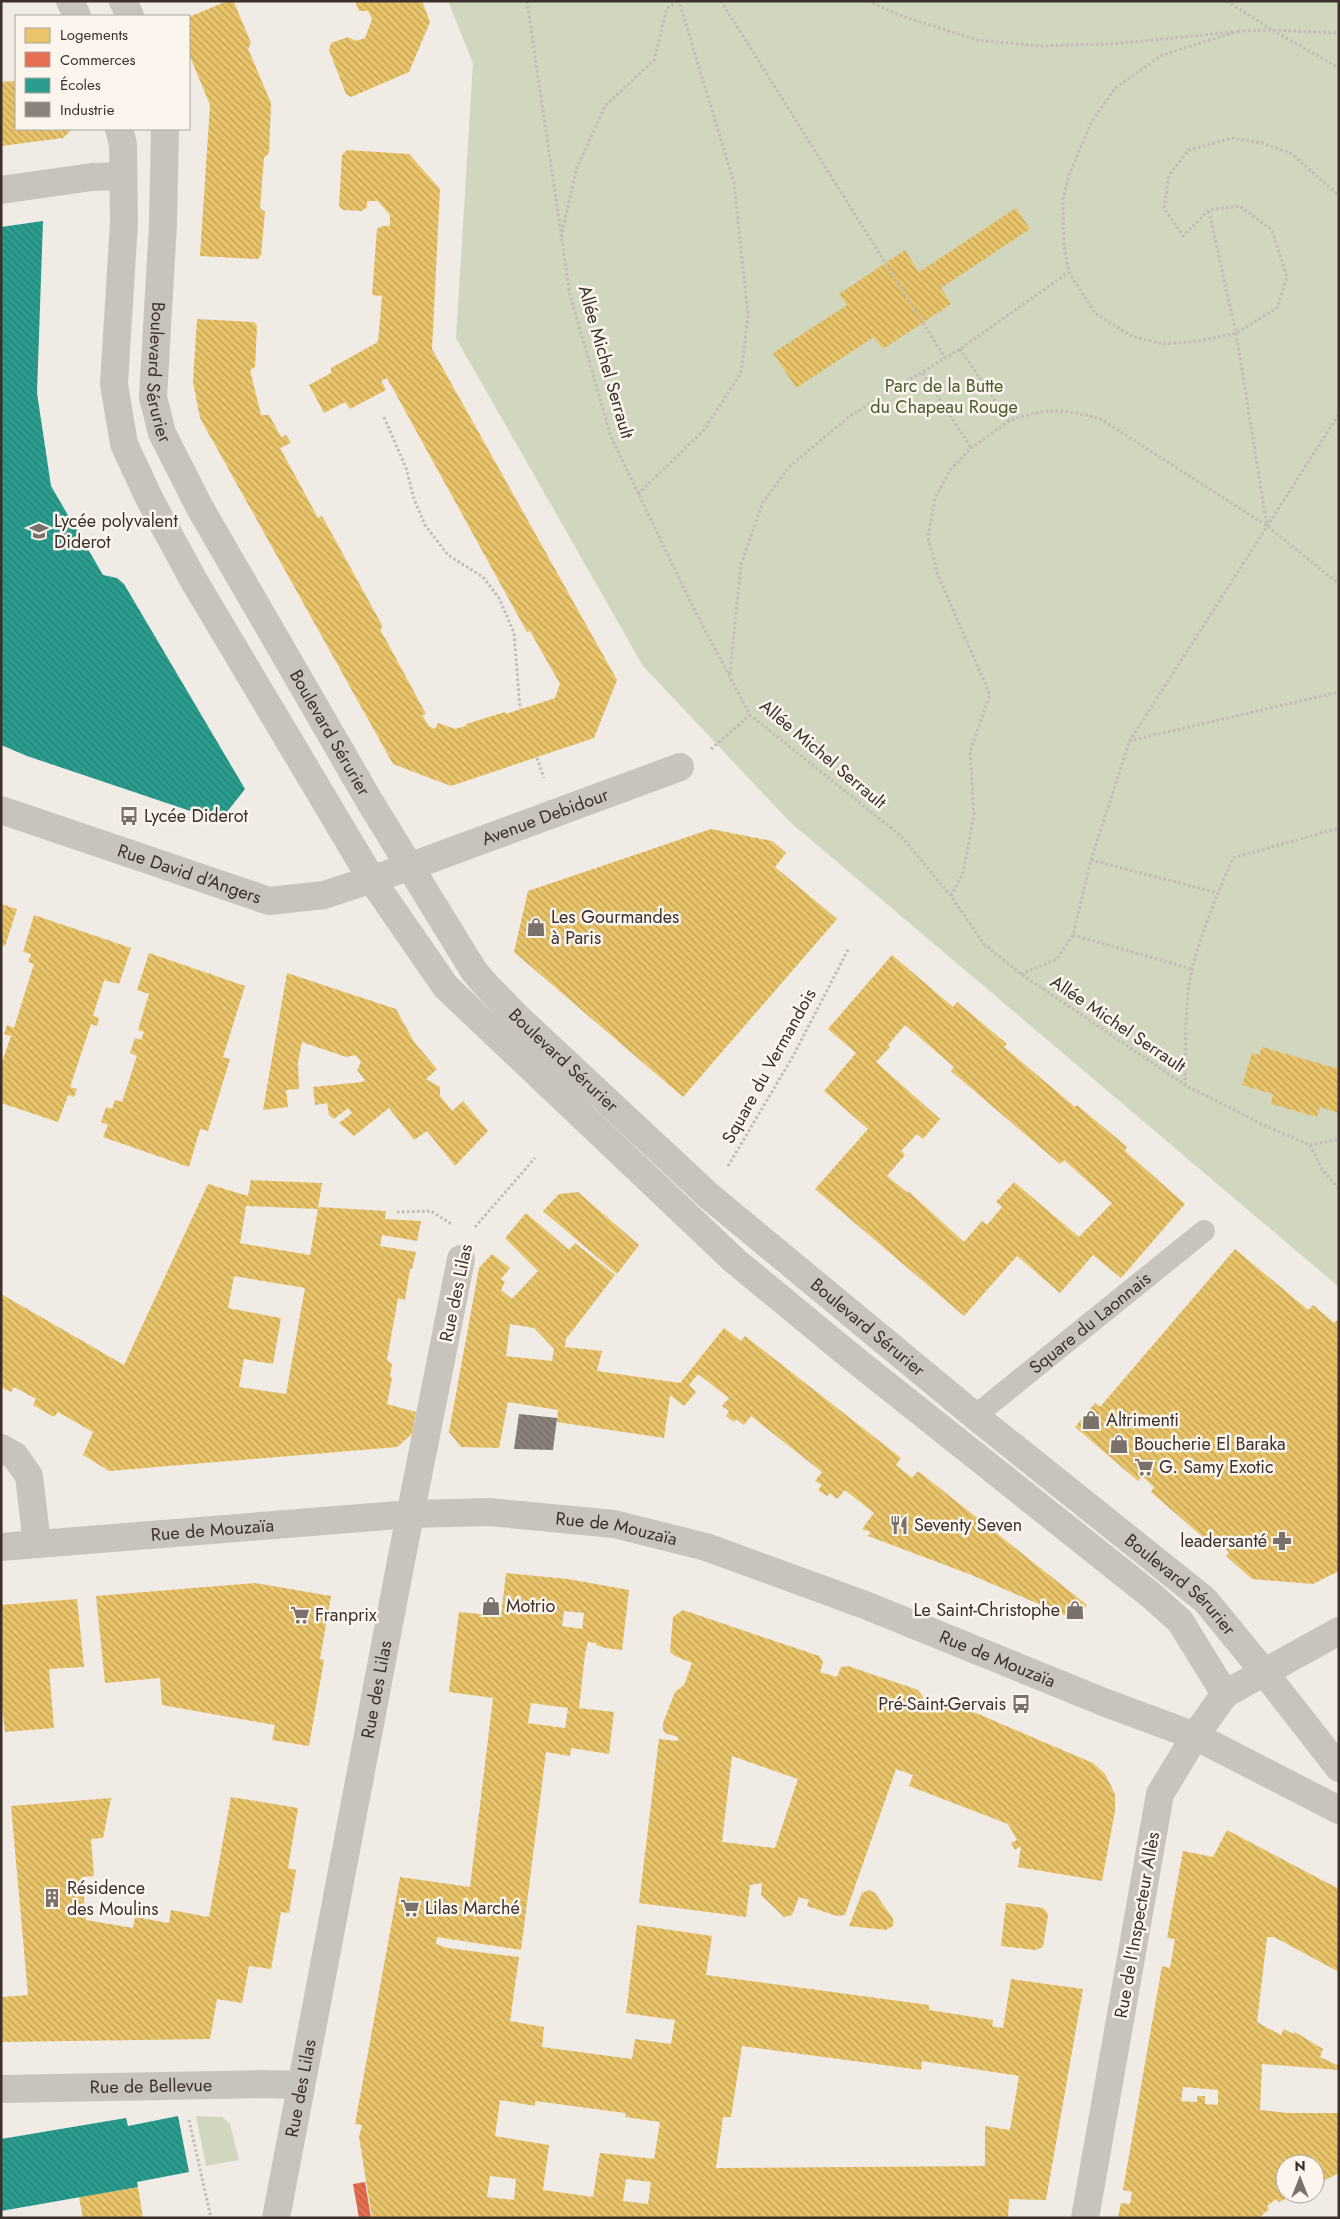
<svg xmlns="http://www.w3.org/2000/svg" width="1340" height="2219" viewBox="0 0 1340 2219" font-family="Jost,sans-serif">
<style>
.green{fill:#d1d6bf}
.homes{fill:url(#homes-back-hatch);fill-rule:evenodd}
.shops{fill:url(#shops-back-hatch)}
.schools{fill:url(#schools-back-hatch)}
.industry{fill:url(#industry-back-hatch)}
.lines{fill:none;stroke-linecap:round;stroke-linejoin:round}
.path{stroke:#c2bbb6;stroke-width:3;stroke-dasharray:2.5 2.5;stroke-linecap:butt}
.service{stroke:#c9c3be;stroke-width:22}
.pedestrian{stroke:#c9c3be;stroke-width:28}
.minor{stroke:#c9c3be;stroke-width:28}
.tertiary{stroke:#c9c3be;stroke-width:28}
.labels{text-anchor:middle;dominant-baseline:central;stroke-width:5;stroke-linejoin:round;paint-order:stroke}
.street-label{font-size:18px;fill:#3b302b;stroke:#fbf5ee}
.park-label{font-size:18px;fill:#4a5a2e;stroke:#fbf5ee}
.poi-label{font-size:18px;fill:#3b302b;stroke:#fbf5ee;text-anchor:start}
</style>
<defs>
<pattern id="homes-back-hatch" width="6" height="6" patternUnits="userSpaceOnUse" patternTransform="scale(1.25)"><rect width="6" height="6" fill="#e9c46a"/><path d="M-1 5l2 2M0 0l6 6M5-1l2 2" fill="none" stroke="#bea057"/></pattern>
<pattern id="shops-back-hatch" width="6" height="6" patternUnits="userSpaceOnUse" patternTransform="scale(1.25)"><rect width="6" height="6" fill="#e76f51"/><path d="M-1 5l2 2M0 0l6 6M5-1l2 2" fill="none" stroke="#bc5c43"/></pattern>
<pattern id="schools-back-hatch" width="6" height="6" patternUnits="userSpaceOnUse" patternTransform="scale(1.25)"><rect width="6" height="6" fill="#2a9d8f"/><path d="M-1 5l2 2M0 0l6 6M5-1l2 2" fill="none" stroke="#258075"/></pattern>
<pattern id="industry-back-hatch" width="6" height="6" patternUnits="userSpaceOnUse" patternTransform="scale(1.25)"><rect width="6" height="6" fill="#8a817c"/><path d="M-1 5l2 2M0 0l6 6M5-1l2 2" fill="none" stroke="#726a66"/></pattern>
</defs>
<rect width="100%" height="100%" fill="#f0ebe5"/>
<g class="green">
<polygon points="448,1 1339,1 1339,1287 790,822 643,666 456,338 473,63"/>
<polygon points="196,2116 222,2117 230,2124 239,2160 206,2166"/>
</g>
<g class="homes">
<polygon points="227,1 234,2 251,43 248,49 271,103 269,153 264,158 260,208 265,212 261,255 258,259 200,256 210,105 189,54 189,17"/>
<polygon points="355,1 422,1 430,22 409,72 351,97 346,94 329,50 331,43 348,37 356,41 365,38 372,19 368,11 359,11"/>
<polygon points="14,81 16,85 16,129 72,129 63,138 1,146 1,82"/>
<polygon points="347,150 409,154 440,189 432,349 617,680 594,738 451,786 393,764 200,418 193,382 197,319 254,322 257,326 255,367 250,370 261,415 269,415 281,437 286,435 291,443 280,448 318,518 322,516 383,627 380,629 426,714 422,715 429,726 435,729 438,723 455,729 466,726 466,724 505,712 506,714 555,698 560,684 530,631 527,632 387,378 381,381 386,390 350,409 345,402 324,413 309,385 331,373 331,368 378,342 382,296 372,295 377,229 382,226 390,226 390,215 378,201 367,201 367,207 362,211 343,210 339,206 342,155"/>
<polygon points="1016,208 1030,229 941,288 951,304 883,349 874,337 796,388 773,353 847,305 839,294 905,250 919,272"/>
<polygon points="711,829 772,841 786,853 775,867 837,919 683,1097 514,952 528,891"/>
<polygon points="1,904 17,909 5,946 1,945"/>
<polygon points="34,915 131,948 119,984 104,980 93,1016 99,1018 97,1026 91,1024 70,1087 77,1089 74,1097 68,1095 58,1122 1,1103 1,1065 11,1036 4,1034 7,1025 14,1028 34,964 28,962 31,954 23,952"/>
<polygon points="149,953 245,986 223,1057 230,1059 208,1131 200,1129 189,1167 103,1137 108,1125 101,1122 106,1107 112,1109 115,1100 122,1102 137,1056 130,1053 135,1038 141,1040 144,1032 138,1030 149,994 137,990"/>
<path d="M 892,955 L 953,1007 L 957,1002 L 1007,1044 L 1004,1047 L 1075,1107 L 1077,1105 L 1127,1147 L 1125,1151 L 1185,1204 L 1121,1278 L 1093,1255 L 1060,1293 L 1017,1256 L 964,1316 L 815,1189 L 868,1129 L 824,1091 L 856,1053 L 828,1029 ZM 905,1025 L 954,1067 L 951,1071 L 1060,1164 L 1064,1160 L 1112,1203 L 1079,1237 L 1014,1182 L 996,1202 L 1002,1207 L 987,1225 L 982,1221 L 964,1242 L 908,1191 L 908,1193 L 887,1176 L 905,1155 L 901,1151 L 917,1134 L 923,1139 L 940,1119 L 876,1062 L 890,1047 L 888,1045 Z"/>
<polygon points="287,973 396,1009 414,1042 437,1069 426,1079 440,1087 440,1096 452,1111 463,1101 488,1131 455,1166 427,1131 414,1140 389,1108 354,1136 339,1123 352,1113 348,1108 334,1119 329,1115 327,1103 315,1105 313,1087 362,1082 365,1080 357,1070 361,1062 356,1055 346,1057 302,1042 298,1062 299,1089 286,1090 288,1107 263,1110"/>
<polygon points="1262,1047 1339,1069 1339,1113 1320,1107 1317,1117 1271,1104 1273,1094 1242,1085 1252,1053 1259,1055"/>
<path d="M 251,1180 L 322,1183 L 318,1207 L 386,1211 L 385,1219 L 421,1221 L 417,1241 L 382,1235 L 380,1246 L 416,1252 L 412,1269 L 410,1269 L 405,1300 L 398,1298 L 387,1360 L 392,1364 L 390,1376 L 392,1378 L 387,1404 L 416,1412 L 412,1434 L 397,1447 L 109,1471 L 83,1455 L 93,1432 L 58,1412 L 54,1417 L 33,1405 L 36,1399 L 14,1387 L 11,1392 L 1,1387 L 1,1294 L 124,1365 L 208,1184 L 248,1196 ZM 246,1206 L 318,1209 L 310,1255 L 240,1243 ZM 234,1276 L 305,1288 L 286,1394 L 239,1387 L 244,1359 L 273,1364 L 281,1318 L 228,1308 Z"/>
<polygon points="578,1192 639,1245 617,1274 543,1211 559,1194"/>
<path d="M 526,1213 L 569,1250 L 575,1243 L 615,1275 L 566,1339 L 565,1347 L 602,1351 L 597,1371 L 680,1383 L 724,1328 L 741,1341 L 745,1336 L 901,1458 L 896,1465 L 912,1478 L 918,1471 L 1087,1605 L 1076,1620 L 969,1574 L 868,1536 L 871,1532 L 862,1529 L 874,1513 L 845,1490 L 837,1499 L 830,1493 L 827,1496 L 818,1490 L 822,1485 L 815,1481 L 822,1472 L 751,1416 L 744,1425 L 736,1419 L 734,1422 L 726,1416 L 729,1411 L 722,1406 L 729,1398 L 698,1374 L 689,1385 L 696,1392 L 684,1406 L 670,1395 L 664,1438 L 557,1422 L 558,1410 L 508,1402 L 499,1448 L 461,1447 L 449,1432 L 479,1268 L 492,1254 L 510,1268 L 501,1279 L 505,1282 L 501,1290 L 512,1299 L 538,1271 L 505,1238 ZM 510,1324 L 534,1328 L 554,1349 L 552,1361 L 506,1356 Z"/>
<polygon points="1235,1249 1308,1310 1313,1305 1334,1323 1339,1319 1339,1571 1313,1584 1252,1579 1226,1556 1229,1552 1216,1541 1212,1545 1151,1492 1154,1487 1142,1476 1138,1481 1075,1427 1095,1403 1100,1407"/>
<path d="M 506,1573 L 568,1579 L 629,1590 L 622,1650 L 605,1648 L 596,1645 L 596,1643 L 588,1642 L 585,1654 L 579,1708 L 614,1712 L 609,1754 L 571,1748 L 570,1756 L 546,1752 L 521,1950 L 437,1937 L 436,1944 L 447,1948 L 519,1957 L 510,2021 L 544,2027 L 542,2047 L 632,2059 L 635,2039 L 671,2044 L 675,2020 L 626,2013 L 637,1925 L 712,1936 L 706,1975 L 929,2005 L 929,2010 L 993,2020 L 992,2026 L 1003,2028 L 1011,1979 L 1083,1989 L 1046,2200 L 1009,2199 L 1008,2218 L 372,2218 L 359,2137 L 362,2125 L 355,2124 L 400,1877 L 470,1887 L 493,1698 L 449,1692 L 459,1612 L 501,1616 ZM 564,1611 L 584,1613 L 582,1629 L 562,1626 ZM 531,1703 L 568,1708 L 565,1728 L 528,1723 ZM 742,2046 L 921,2070 L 922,2061 L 1019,2076 L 1010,2130 L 985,2126 L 985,2166 L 716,2168 L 723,2117 L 731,2117 ZM 500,2100 L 535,2106 L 535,2101 L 625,2113 L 625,2117 L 660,2122 L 654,2159 L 600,2153 L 593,2197 L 543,2190 L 549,2145 L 495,2136 ZM 490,2176 L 516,2179 L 514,2200 L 487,2197 ZM 626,2179 L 651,2182 L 648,2204 L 623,2201 Z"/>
<polygon points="255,1583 331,1596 320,1659 324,1660 309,1746 272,1740 275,1725 162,1705 160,1678 105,1683 96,1596"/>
<polygon points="77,1599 84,1667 49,1669 54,1728 5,1732 1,1699 1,1605"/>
<path d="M 683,1610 L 819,1656 L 823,1662 L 820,1672 L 837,1677 L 841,1667 L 848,1666 L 918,1690 L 923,1697 L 920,1705 L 938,1712 L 943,1699 L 1093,1763 L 1105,1774 L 1115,1794 L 1115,1811 L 1102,1881 L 1018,1867 L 1021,1846 L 1015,1850 L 1011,1843 L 1017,1840 L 1008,1824 L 909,1786 L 913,1775 L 896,1769 L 845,1915 L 837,1916 L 807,1906 L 809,1900 L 799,1897 L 792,1915 L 784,1917 L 761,1895 L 762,1883 L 750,1885 L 746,1917 L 639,1903 L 659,1739 L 678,1741 L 678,1737 L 665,1733 L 663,1730 L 663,1723 L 675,1692 L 684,1685 L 692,1663 L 675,1656 L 670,1652 L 673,1617 ZM 732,1756 L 798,1779 L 775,1848 L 722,1842 Z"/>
<polygon points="231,1797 298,1808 288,1868 296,1870 289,1913 281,1912 271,1969 249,1966 242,2003 217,1999 210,2039 1,2042 1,1997 28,1995 11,1806 111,1798 103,1838 91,1839 94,1876 82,1877 86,1920 133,1928 135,1917 169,1923 171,1910 209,1917"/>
<path d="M 1227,1830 L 1339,1889 L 1339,1972 L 1274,1937 L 1267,1937 L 1257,2022 L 1281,2035 L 1284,2029 L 1293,2034 L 1295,2032 L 1323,2049 L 1320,2057 L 1339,2066 L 1339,2070 L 1262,2064 L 1260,2110 L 1288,2113 L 1339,2113 L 1339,2173 L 1315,2185 L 1315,2164 L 1285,2164 L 1285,2194 L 1296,2194 L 1279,2202 L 1276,2199 L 1267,2206 L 1269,2209 L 1259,2218 L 1118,2218 L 1121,2203 L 1130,2204 L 1132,2192 L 1123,2190 L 1162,1966 L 1170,1968 L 1175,1939 L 1167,1938 L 1183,1851 L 1213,1857 ZM 1183,2087 L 1218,2090 L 1218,2105 L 1205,2104 L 1205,2096 L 1197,2096 L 1197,2102 L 1181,2101 Z"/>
<polygon points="869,1890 875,1893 893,1919 893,1926 886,1930 849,1926 862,1893"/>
<polygon points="1006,1903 1043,1908 1046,1911 1048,1915 1043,1947 1035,1950 1001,1946"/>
<polygon points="138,2187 143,2218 83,2218 79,2197"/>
</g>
<polygon class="shops" points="365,2182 371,2218 359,2218 353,2184"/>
<g class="schools">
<polygon points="43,221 37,393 51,486 103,575 117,578 124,584 245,789 220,821 27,756 1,745 1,227"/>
<polygon points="178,2116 189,2172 137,2182 138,2187 1,2211 1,2139 126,2118 128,2126"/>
</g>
<polygon class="industry" points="519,1414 557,1418 553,1450 514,1449"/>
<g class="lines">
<g class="path">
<polyline points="527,1 570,295 611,437 695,611 750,715 900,835 951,896 984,944 1021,974 1185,1085 1268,1127 1310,1145 1322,1169 1339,1189"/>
<polyline points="721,1 945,358"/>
<polyline points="868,1 899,15 977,40 1038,46 1112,44 1232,32"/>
<polyline points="1227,1 1272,30 1339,33"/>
<polyline points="1238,31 1272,30 1339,68"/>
<polyline points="1239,31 1162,55 1115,88 1091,123 1069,175 1063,199 1064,246 1069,272 1095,313 1131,336 1163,344 1199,341 1236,333 1277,308 1287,277 1272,230 1240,206 1209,210 1183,236 1164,208 1169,175 1189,150 1232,138 1262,143 1292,154 1339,196"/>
<polyline points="1209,211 1236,333 1267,526"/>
<polyline points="561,237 577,167 605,106 654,60 667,8 679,1"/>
<path d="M 960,349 L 1009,421 C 1045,407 1064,409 1101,419 L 1267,526 L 1339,584"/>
<polyline points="923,373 971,448"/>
<polyline points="384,417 406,468 414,499 425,525 448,555 483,577 499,598 514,633 520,709"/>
<polyline points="638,494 704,430 741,373 748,316 734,183 679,1"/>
<polyline points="730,674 741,564 763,502 790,466 850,416 960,349 1069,272"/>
<polyline points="1129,741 1339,692"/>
<polyline points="711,749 750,715"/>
<polyline points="537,758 544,778"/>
<polyline points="1091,860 1218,893"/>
<polyline points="951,896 963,873 974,815 970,751 990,695 938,575 928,537 935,498 951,469 971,448 1009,421"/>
<polyline points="1073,935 1192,969"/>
<polyline points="1021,974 1057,959 1073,935 1091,860 1129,742 1339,414"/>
<path d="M 1185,1085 C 1186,1047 1184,1007 1192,969 C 1201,933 1218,892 1233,858 L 1339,828"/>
<polyline points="1310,1145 1339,1139"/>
<polyline points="728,1166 792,1058 849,948"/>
<polyline points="397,1212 431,1211 453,1225"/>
<polyline points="475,1227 535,1158"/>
<polyline points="189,2120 211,2218"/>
</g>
<path class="service" id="s1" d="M 975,1416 L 1204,1231"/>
<g class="pedestrian">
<polyline points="1,190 92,177 122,176"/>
<path id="s2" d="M 409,867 L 680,767"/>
</g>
<g class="minor">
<path id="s3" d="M 1,810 L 269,901 L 324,895 L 409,867"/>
<polyline points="1,1448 15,1456 29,1476 37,1544"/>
<path id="s4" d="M 1,1547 L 410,1514 L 489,1512 L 614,1524 L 706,1547 L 865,1605 L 1106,1703 L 1195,1736 L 1160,1794 L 1085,2218"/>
<polyline points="1225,1694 1339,1631"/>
<path id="s5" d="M 1,2089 L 263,2084 L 301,2085"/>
<path id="s6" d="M 276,2218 L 401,1561 L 461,1259"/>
</g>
<g class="tertiary">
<polyline points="70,1 77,16"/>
<polyline points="123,1 130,16"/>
<polyline points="119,129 123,144 124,222 114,384 124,444 149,498 194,581 372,880 446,987 735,1261 854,1359 1152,1596 1180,1621 1225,1694 1195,1736 1339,1810"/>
<path id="s7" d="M 165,129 L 163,224 L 153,397 L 162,433 L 200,508 L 370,802 L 474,971 L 485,984 L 516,1016 L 709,1196 L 975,1416 L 1205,1600 L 1264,1672 L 1339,1768"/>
</g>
</g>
<defs>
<g id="school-bare" transform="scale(1.5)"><path d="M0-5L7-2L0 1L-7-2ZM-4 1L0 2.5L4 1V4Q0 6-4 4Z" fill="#7a716c" stroke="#fbf5ee" stroke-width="2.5" paint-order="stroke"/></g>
<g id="bus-bare" transform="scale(1.5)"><path d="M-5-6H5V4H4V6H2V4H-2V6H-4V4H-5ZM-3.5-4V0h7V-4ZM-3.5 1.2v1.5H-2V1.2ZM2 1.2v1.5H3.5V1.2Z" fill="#7a716c" stroke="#fbf5ee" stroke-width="2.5" paint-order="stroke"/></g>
<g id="shop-bare" transform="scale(1.5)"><path d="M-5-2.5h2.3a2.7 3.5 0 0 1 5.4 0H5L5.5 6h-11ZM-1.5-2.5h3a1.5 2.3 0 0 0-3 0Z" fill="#7a716c" stroke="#fbf5ee" stroke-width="2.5" paint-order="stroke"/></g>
<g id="supermarket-bare" transform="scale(1.5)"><path d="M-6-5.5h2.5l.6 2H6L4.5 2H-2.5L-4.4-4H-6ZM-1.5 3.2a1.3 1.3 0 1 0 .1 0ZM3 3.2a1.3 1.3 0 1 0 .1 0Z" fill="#7a716c" stroke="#fbf5ee" stroke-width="2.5" paint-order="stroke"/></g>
<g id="restaurant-bare" transform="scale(1.5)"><path d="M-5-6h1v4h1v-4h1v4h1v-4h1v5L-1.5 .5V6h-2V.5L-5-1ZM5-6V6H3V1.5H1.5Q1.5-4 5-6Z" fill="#7a716c" stroke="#fbf5ee" stroke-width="2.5" paint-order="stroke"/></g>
<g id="pharmacy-bare" transform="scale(1.5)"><path d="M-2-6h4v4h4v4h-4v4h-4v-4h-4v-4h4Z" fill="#7a716c" stroke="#fbf5ee" stroke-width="2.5" paint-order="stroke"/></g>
<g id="building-bare" transform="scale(1.5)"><path d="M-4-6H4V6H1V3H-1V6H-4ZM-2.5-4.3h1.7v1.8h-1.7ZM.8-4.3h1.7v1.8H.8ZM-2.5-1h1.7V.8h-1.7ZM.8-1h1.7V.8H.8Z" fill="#7a716c" stroke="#fbf5ee" stroke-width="2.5" paint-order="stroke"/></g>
</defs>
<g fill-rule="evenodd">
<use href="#school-bare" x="39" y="531"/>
<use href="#bus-bare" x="129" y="816"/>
<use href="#shop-bare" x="536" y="927"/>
<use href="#shop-bare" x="1091" y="1420"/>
<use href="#shop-bare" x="1119" y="1444"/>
<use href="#supermarket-bare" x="1144" y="1467"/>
<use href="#restaurant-bare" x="899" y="1525"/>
<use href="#pharmacy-bare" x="1282" y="1541"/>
<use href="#shop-bare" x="491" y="1606"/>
<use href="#shop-bare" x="1075" y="1610"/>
<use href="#supermarket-bare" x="300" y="1615"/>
<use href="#bus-bare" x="1021" y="1704"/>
<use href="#building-bare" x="52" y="1898"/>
<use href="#supermarket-bare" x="410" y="1908"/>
</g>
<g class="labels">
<g class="street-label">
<text transform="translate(606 362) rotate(74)">Allée Michel Serrault</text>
<text stroke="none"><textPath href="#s7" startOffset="244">Boulevard Sérurier</textPath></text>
<text stroke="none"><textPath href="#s7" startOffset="649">Boulevard Sérurier</textPath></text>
<text transform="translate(823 754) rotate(40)">Allée Michel Serrault</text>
<text stroke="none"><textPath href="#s2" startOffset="145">Avenue Debidour</textPath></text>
<text stroke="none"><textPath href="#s3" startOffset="199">Rue David d'Angers</textPath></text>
<text transform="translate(1118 1024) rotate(34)">Allée Michel Serrault</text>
<text stroke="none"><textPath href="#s7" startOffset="1054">Boulevard Sérurier</textPath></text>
<text transform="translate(769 1066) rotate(-61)">Square du Vermandois</text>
<text transform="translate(456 1293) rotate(-78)">Rue des Lilas</text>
<text stroke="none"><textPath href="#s1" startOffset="148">Square du Laonnais</textPath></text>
<text stroke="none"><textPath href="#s7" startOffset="1459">Boulevard Sérurier</textPath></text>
<text stroke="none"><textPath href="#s4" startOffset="618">Rue de Mouzaïa</textPath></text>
<text stroke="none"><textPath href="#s4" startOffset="212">Rue de Mouzaïa</textPath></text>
<text stroke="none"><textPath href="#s7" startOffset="1864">Boulevard Sérurier</textPath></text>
<text stroke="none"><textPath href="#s4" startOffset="1022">Rue de Mouzaïa</textPath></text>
<text stroke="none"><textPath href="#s6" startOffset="538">Rue des Lilas</textPath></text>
<text transform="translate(1137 1925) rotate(-80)">Rue de l'Inspecteur Allès</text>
<text stroke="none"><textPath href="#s5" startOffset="150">Rue de Bellevue</textPath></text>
<text stroke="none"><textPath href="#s6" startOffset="132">Rue des Lilas</textPath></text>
</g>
<g class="park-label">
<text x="944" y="386">Parc de la Butte<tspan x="944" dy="21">du Chapeau Rouge</tspan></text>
</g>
<g class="poi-label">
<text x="54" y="521">Lycée polyvalent<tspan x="54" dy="21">Diderot</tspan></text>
<text x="144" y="816">Lycée Diderot</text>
<text x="551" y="917">Les Gourmandes<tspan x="551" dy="21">à Paris</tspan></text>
<text x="1106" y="1420">Altrimenti</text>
<text x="1134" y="1444">Boucherie El Baraka</text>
<text x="1159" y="1467">G. Samy Exotic</text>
<text x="914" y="1525">Seventy Seven</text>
<text x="1267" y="1541" text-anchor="end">leadersanté</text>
<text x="506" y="1606">Motrio</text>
<text x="1060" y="1610" text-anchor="end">Le Saint-Christophe</text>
<text x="315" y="1615">Franprix</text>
<text x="1006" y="1704" text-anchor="end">Pré-Saint-Gervais</text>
<text x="67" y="1888">Résidence<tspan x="67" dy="21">des Moulins</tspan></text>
<text x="425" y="1908">Lilas Marché</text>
</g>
</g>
<rect width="1340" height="2219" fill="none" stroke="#3b302b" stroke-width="5"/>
<rect x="15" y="15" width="175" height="115" fill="#fbf5ee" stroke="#aea6a0"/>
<rect x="25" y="28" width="25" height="15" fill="#e9c46a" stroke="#aea6a0"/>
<text x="60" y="40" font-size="15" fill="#3b302b">Logements</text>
<rect x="25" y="52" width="25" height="15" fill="#e76f51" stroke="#aea6a0"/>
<text x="60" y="65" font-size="15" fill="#3b302b">Commerces</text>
<rect x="25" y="78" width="25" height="15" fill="#2a9d8f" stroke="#aea6a0"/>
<text x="60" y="90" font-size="15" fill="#3b302b">Écoles</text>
<rect x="25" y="102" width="25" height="15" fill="#8a817c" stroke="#aea6a0"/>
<text x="60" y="115" font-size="15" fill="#3b302b">Industrie</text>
<g transform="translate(1300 2179)"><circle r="24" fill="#fbf5ee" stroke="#aea6a0"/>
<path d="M0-4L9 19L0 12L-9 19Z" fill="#7a716c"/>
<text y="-8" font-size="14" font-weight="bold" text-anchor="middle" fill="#3b302b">N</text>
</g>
</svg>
